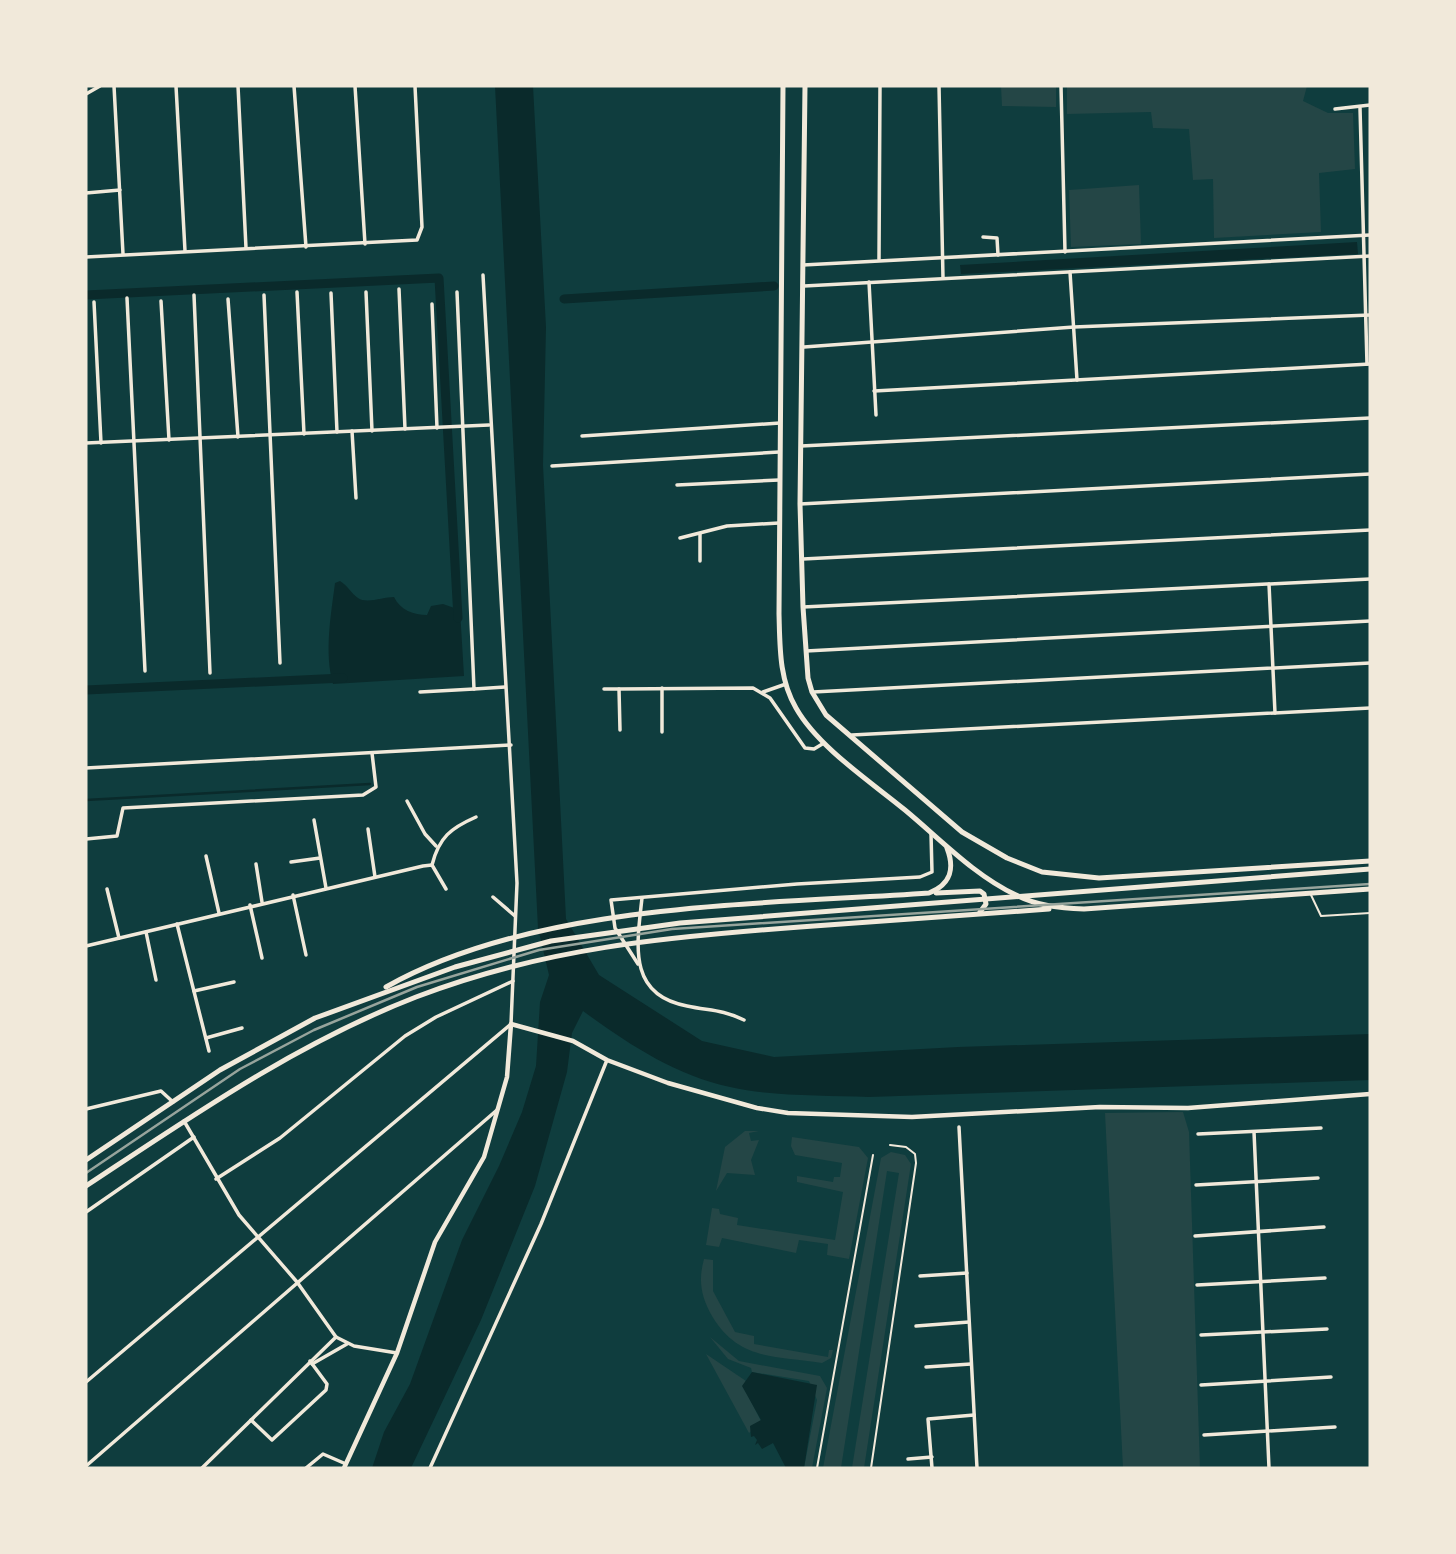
<svg xmlns="http://www.w3.org/2000/svg" width="1456" height="1554" viewBox="0 0 1456 1554" font-family="'Noto Sans',sans-serif">
<style>
.green{fill:#244646}
.water{fill:#0a2a2b}
.lines{fill:none;stroke-linecap:round;stroke-linejoin:round}
.stream{stroke:#0a2a2b;stroke-width:2.5}
.canal{stroke:#0a2a2b;stroke-width:9}
.service{stroke:#f1e9da;stroke-width:2}
.minor{stroke:#f1e9da;stroke-width:3.5}
.tertiary{stroke:#f1e9da;stroke-width:4.5}
.secondary{stroke:#f1e9da;stroke-width:5}
.rail{stroke:#97a49c;stroke-width:2.5}
</style>
<rect width="100%" height="100%" fill="#0f3d3e"/>
<g class="green">
<polygon points="1001,86 1056,86 1056,107 1002,106"/>
<polygon points="1067,86 1307,86 1303,101 1328,113 1353,113 1355,169 1319,173 1321,232 1214,238 1213,179 1193,180 1189,129 1153,128 1151,112 1067,114"/>
<polygon points="1139,185 1141,244 1071,247 1069,190"/>
<polygon points="1183,1112 1189,1132 1200,1468 1123,1468 1105,1113"/>
<polygon points="745,1131 759,1131 749,1133 751,1141 759,1140 751,1160 755,1175 727,1173 716,1191 725,1147"/>
<polygon points="792,1137 859,1147 868,1158 849,1259 827,1255 828,1244 799,1240 796,1253 722,1238 719,1247 706,1245 712,1208 719,1209 720,1214 738,1218 737,1225 835,1240 843,1192 797,1182 797,1176 833,1182 834,1177 840,1177 842,1163 795,1155 791,1146"/>
<polygon points="891,1152 905,1155 911,1164 864,1468 852,1468 899,1173 887,1171 841,1468 823,1468 881,1158"/>
<path d="M 704,1259 L 713,1260 L 713,1291 L 735,1332 L 754,1336 L 754,1344 L 828,1357 L 829,1350 L 833,1350 L 831,1358 L 822,1363 C 774,1355 739,1361 712,1316 C 701,1296 698,1281 704,1259 Z"/>
<polygon points="710,1337 739,1361 820,1376 827,1388 812,1468 804,1468 817,1400 809,1381 752,1372 751,1368 728,1359"/>
<polygon points="706,1354 746,1381 743,1386 761,1421 749,1433"/>
</g>
<g class="water">
<path d="M 495,86 L 533,86 L 546,327 L 543,465 L 566,919 L 599,975 L 702,1041 L 774,1057 L 958,1047 L 1370,1034 L 1370,1080 L 869,1097 C 823,1095 775,1097 730,1087 C 675,1075 628,1044 583,1011 L 572,1033 L 567,1072 L 535,1186 L 481,1320 L 411,1468 L 372,1468 L 384,1432 L 410,1384 L 462,1240 L 499,1166 L 522,1112 L 536,1066 L 540,1002 L 549,975 L 538,928 Z"/>
<polygon points="1357,242 1358,254 961,274 960,265"/>
<path d="M 340,581 C 348,586 351,593 358,598 C 367,604 383,597 394,597 C 400,610 414,615 427,615 L 431,606 L 443,604 L 460,610 L 464,676 L 333,684 C 324,653 331,614 335,583 Z"/>
<polygon points="752,1372 817,1385 804,1468 786,1468 773,1443 762,1449 758,1443 755,1445 757,1440 754,1436 751,1437 750,1426 761,1420 742,1386"/>
</g>
<g class="lines">
<polyline class="stream" points="86,800 370,784"/>
<g class="canal">
<polyline points="86,295 439,278 458,618"/>
<polyline points="564,299 774,286"/>
<polyline points="86,690 343,678"/>
</g>
<g class="service">
<polyline points="1311,895 1321,916 1370,913"/>
<polyline points="817,1468 873,1155"/>
<polyline points="871,1468 916,1163 915,1154 906,1147 890,1145"/>
</g>
<g class="minor">
<polyline points="114,86 123,254"/>
<polyline points="176,86 185,251"/>
<polyline points="238,86 246,248"/>
<polyline points="294,86 306,247"/>
<polyline points="355,86 365,244"/>
<polyline points="939,86 943,278"/>
<polyline points="1061,86 1065,252"/>
<polyline points="86,94 100,86"/>
<polyline points="1360,108 1367,364"/>
<polyline points="1335,109 1370,105"/>
<polyline points="86,193 120,190"/>
<polyline points="983,237 997,238 998,255"/>
<polyline points="86,257 417,240 422,227 415,86"/>
<polyline points="879,259 880,86"/>
<polyline points="803,265 1370,235"/>
<polyline points="1070,272 1077,380"/>
<polyline points="869,282 876,415"/>
<polyline points="804,286 1370,256"/>
<polyline points="399,289 405,429"/>
<polyline points="297,292 304,434"/>
<polyline points="366,292 372,431"/>
<polyline points="457,292 474,689 505,687"/>
<polyline points="331,293 337,432"/>
<polyline points="194,295 210,673"/>
<polyline points="264,295 280,663"/>
<polyline points="127,298 145,671"/>
<polyline points="228,299 238,437"/>
<polyline points="161,301 169,440"/>
<polyline points="94,302 101,443"/>
<polyline points="432,304 437,428"/>
<polyline points="804,347 1074,327 1370,315"/>
<polyline points="874,391 1370,364"/>
<polyline points="352,431 356,498"/>
<polyline points="582,436 780,423"/>
<polyline points="86,443 489,425"/>
<polyline points="801,446 1370,418"/>
<polyline points="552,466 779,452"/>
<polyline points="677,485 779,480"/>
<polyline points="800,504 1370,474"/>
<polyline points="700,534 700,561"/>
<polyline points="680,538 727,526 779,523"/>
<polyline points="803,559 1370,530"/>
<polyline points="1269,584 1275,713"/>
<polyline points="803,607 1370,579"/>
<polyline points="806,651 1370,621"/>
<polyline points="662,688 662,732"/>
<polyline points="604,689 619,689"/>
<polyline points="420,692 474,689"/>
<polyline points="763,692 786,684"/>
<polyline points="813,692 1370,663"/>
<polyline points="620,730 619,689 753,688 770,698 805,748 814,749 824,743"/>
<polyline points="852,735 1370,708"/>
<polyline points="86,768 511,745"/>
<polyline points="407,801 425,834 436,846"/>
<polyline points="314,820 326,888"/>
<polyline points="368,829 375,877"/>
<polyline points="86,839 117,836 123,808 363,795 376,787 372,753"/>
<polyline points="206,856 219,913"/>
<polyline points="291,862 320,858"/>
<polyline points="256,864 262,902"/>
<path d="M 432,865 C 439,837 451,828 476,817"/>
<polyline points="107,889 119,938"/>
<polyline points="293,895 306,955"/>
<polyline points="493,897 515,916"/>
<path d="M 642,898 C 637,944 627,995 687,1006 C 710,1011 721,1009 744,1020"/>
<polyline points="250,905 262,958"/>
<polyline points="177,924 209,1051"/>
<polyline points="146,932 156,980"/>
<polyline points="86,946 423,866 432,865 446,889"/>
<polyline points="638,964 615,928 611,900 797,884 920,877 932,872 931,834"/>
<polyline points="194,991 234,982"/>
<polyline points="206,1038 242,1028"/>
<polyline points="86,1109 161,1091 173,1102"/>
<polyline points="184,1121 239,1215 297,1282 336,1337 354,1346 397,1353"/>
<polyline points="959,1127 977,1468"/>
<polyline points="1254,1132 1269,1468"/>
<polyline points="1198,1134 1321,1128"/>
<polyline points="216,1179 280,1138 405,1036 436,1017 513,981"/>
<polyline points="1196,1185 1318,1178"/>
<polyline points="86,1212 194,1137"/>
<polyline points="1195,1236 1324,1227"/>
<polyline points="920,1276 967,1273"/>
<polyline points="1197,1285 1325,1278"/>
<polyline points="916,1326 969,1322"/>
<polyline points="1201,1335 1327,1329"/>
<polyline points="312,1364 347,1344"/>
<polyline points="926,1367 971,1364"/>
<polyline points="86,1382 511,1024 517,883 483,275"/>
<polyline points="1201,1385 1331,1377"/>
<polyline points="251,1420 272,1440 326,1390 327,1384 310,1361"/>
<polyline points="1204,1435 1335,1427"/>
<polyline points="908,1459 932,1457"/>
<polyline points="86,1466 497,1110"/>
<polyline points="202,1468 336,1337"/>
<polyline points="306,1468 323,1454 346,1464"/>
<polyline points="430,1468 541,1224 607,1060"/>
<polyline points="932,1468 928,1419 974,1415"/>
</g>
<polyline class="tertiary" points="344,1468 397,1353 435,1242 484,1157 507,1077 511,1024 573,1041 607,1060 668,1083 757,1108 788,1113 912,1117 1100,1107 1188,1108 1370,1094"/>
<g class="secondary">
<path d="M 783,86 L 779,614 C 780,647 779,679 796,708 C 818,747 871,782 905,810 C 940,839 975,876 1016,895 C 1037,906 1060,908 1084,909 L 1370,889"/>
<polyline points="805,86 800,504 803,607 808,678 812,692 826,715 962,832 1007,858 1042,872 1099,878 1370,861"/>
<polyline points="936,893 980,891 984,894 986,904 980,912"/>
<path d="M 386,987 C 537,902 760,905 929,893 C 951,884 955,869 947,848"/>
<polyline points="86,1160 220,1070 315,1018 455,967 551,941 680,923 1370,869"/>
<path d="M 86,1186 C 192,1116 297,1043 416,997 C 543,948 666,937 800,927 C 883,921 966,915 1049,909"/>
</g>
<polyline class="rail" points="86,1173 240,1069 314,1030 417,987 539,950 672,929 1370,884"/>
</g>
<rect width="1456" height="1554" fill="none" stroke="#f1e9da" stroke-width="175"/>
</svg>
